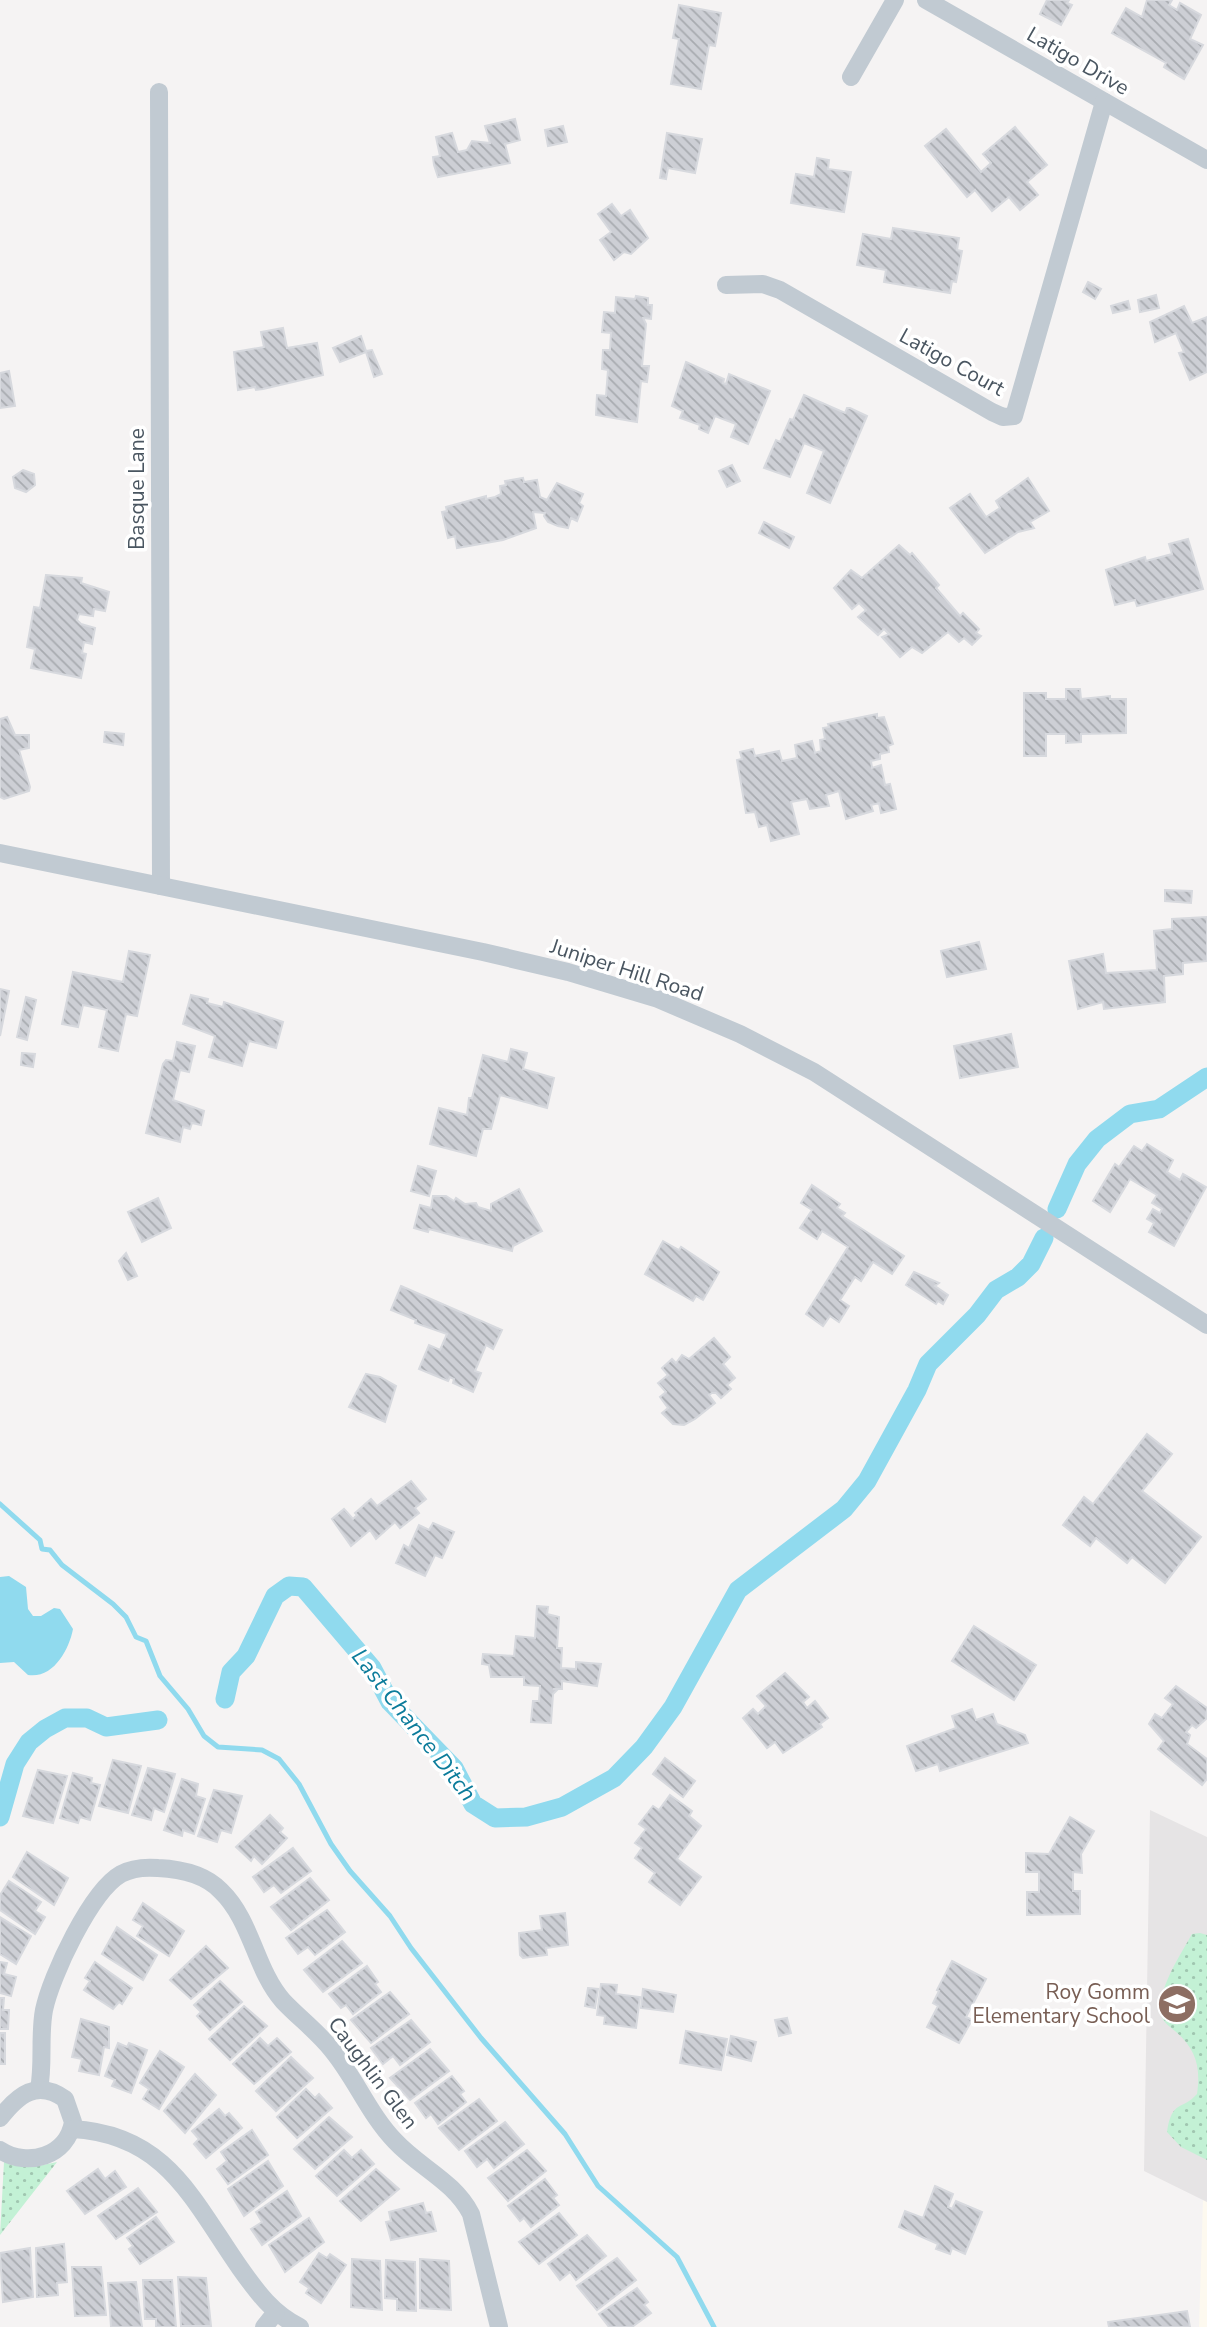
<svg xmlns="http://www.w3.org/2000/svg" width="1207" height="2327" viewBox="0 0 1207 2327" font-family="'Nunito Sans',sans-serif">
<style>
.commercial{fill:#fdf9ef}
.education{fill:#e6e4e5}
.grass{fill:url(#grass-dots)}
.water{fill:#90daee}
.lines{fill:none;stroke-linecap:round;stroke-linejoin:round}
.stream{stroke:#90daee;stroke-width:5}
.canal{stroke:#90daee;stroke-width:19}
.building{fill:url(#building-back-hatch);stroke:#d7d9de;stroke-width:2}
.minor{stroke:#c1cad2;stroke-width:18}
.labels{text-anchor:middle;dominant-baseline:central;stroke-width:7;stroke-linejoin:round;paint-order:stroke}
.street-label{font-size:21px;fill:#4a5661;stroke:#fff}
.education-label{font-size:21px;fill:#785e54;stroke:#fff;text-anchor:end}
.water-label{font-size:23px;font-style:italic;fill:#0c7c9b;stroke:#fff}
</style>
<defs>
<pattern id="grass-dots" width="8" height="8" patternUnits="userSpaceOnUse" patternTransform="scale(1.75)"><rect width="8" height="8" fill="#c3f1d5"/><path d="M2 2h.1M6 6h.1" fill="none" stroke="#a0c6b0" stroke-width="1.8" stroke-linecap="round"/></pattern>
<pattern id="building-back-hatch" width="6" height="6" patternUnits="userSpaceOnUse" patternTransform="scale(1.75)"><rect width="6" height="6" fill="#cdcfd5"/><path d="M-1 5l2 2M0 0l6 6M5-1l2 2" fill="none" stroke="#a8abb0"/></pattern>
</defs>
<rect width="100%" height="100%" fill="#f5f3f3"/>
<polygon class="commercial" points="1203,2200 1207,2202 1207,2327 1199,2327"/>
<polygon class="education" points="1150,1810 1207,1837 1207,2202 1144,2171"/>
<g class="grass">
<path d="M 1200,1933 L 1207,1935 L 1207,2160 L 1181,2147 L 1167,2132 C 1172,2099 1182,2111 1197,2094 C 1201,2067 1196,2049 1175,2031 C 1170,2027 1163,2022 1161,2015 C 1156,1991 1181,1954 1192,1934 Z"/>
<polygon points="4,2162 38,2166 57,2162 0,2235"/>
</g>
<path class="water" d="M 9,1576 L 26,1587 L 28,1609 L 33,1616 L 41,1616 L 54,1608 L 60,1609 L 73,1629 C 69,1650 53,1679 28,1675 L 14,1662 L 0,1663 L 0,1577 Z"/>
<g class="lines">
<polyline class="stream" points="0,1504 40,1540 42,1549 50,1550 62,1565 113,1604 126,1617 136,1637 146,1641 160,1676 188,1709 204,1736 218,1747 262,1750 279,1759 299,1784 331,1844 350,1871 390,1916 411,1948 481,2038 565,2134 598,2186 677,2257 714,2327"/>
<g class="canal">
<polyline points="1057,1209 1077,1164 1097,1139 1130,1114 1159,1109 1207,1077"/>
<polyline points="225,1699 231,1672 246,1656 275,1596 289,1586 303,1587 372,1668 390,1702 454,1768 473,1804 495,1818 526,1817 562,1807 614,1778 644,1747 673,1707 738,1590 844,1509 867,1481 917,1390 928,1364 977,1315 996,1290 1018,1277 1031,1264 1044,1238"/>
<polyline points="0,1817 15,1764 29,1742 45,1729 65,1718 87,1718 106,1727 158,1720"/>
</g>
</g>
<g class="building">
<polygon points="1047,0 1069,0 1067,3 1072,5 1061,25 1040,14"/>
<polygon points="1147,0 1172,0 1169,5 1177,10 1180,3 1201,15 1190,39 1203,45 1184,79 1164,67 1166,63 1112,33 1126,8 1142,17"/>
<polygon points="679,5 721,13 715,46 709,45 701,89 671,84 679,39 673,38"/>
<polygon points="515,119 520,140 505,144 510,163 438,177 434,165 433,157 440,156 436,137 452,133 458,152 467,150 472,141 490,143 485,126"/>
<polygon points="563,126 567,142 548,146 545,130"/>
<polygon points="1015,127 1047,165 1027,182 1038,195 1020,210 1009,197 992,211 975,190 967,197 925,146 946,129 981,172 991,163 983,154"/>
<polygon points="667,133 702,139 695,173 668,168 666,179 660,178"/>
<polygon points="817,158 829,160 828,169 851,172 844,212 791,203 796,174 814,177"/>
<polygon points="612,204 621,216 630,210 648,238 631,254 624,252 614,260 600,240 611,232 598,214"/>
<polygon points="893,228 959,238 957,250 962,251 956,282 952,281 950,293 884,282 886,270 857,265 863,234 891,239"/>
<polygon points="1088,282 1101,289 1095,299 1083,292"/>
<polygon points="1156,295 1159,308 1140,312 1138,300"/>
<polygon points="636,296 648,298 648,305 652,305 651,319 643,318 646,324 642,366 649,366 647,382 641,381 637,422 596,415 597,395 606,396 608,370 602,369 603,350 610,350 611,333 602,332 604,312 615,313 616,297 635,299"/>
<polygon points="1128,301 1130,309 1113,313 1111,306"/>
<polygon points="1184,306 1192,323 1207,317 1207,372 1190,380 1179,353 1184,352 1176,333 1155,342 1150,322"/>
<polygon points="283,328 287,348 317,343 323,375 263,389 256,390 255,387 238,390 234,352 264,347 261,332"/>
<polygon points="361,336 366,351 372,350 382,374 374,377 366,352 340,362 333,348"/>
<polygon points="686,362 724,379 723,383 726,384 729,374 770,391 748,444 731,437 736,424 715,416 708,433 699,429 700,425 680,418 683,411 672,406"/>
<polygon points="9,371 15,406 0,408 0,373"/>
<polygon points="804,395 845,413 847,408 850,408 867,416 830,503 807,493 824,451 804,443 790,477 764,468 776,440 780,442 790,419 793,420"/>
<polygon points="732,465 740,481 727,487 719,471"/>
<polygon points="23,470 34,474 35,485 26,492 15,488 13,477"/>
<polygon points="523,478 524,482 537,480 540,497 547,500 557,483 583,494 579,503 583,506 577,521 571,518 568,528 558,526 548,522 544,516 545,513 533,512 536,528 503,540 457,548 455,536 448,538 442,512 447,511 446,507 486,496 486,499 495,497 501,494 500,486 506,485 505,481"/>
<polygon points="1028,478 1049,511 1030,522 1034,528 1018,532 985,553 950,508 970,494 986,517 1000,508 996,501"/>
<polygon points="764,522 794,537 789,548 759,533"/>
<polygon points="1188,539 1203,589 1137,606 1135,600 1115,605 1106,570 1145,557 1146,561 1172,554 1169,544"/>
<polygon points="899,545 910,555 912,553 939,585 936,588 960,616 963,613 979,629 976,633 981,636 972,645 964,638 959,642 948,632 922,653 912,647 900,657 882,637 889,634 884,629 878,635 858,617 866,610 859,603 852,609 834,588 851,570 862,578"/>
<polygon points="46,575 82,578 81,583 109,592 105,611 94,609 93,616 79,614 77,620 81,624 95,628 92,644 84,642 82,653 86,654 81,678 31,668 35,649 27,647 34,607 40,608"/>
<polygon points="1066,689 1080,689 1081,699 1110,696 1110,699 1126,699 1126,733 1081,734 1081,742 1066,743 1066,734 1046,734 1046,756 1024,756 1024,693 1046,693 1046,699 1066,699"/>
<polygon points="877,714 877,718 884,717 893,744 888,746 889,752 880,754 880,759 871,761 872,768 881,765 885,785 890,784 896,809 881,813 879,803 871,805 873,811 846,819 839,791 826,795 829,806 810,809 807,799 791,802 799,834 771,841 767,825 759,827 755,812 746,813 737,760 742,759 740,752 753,749 755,756 779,751 782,761 797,758 795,745 812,741 815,753 821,751 820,740 825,739 823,728 829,727 828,724"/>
<polygon points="7,717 15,735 29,735 29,748 19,750 30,787 29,791 4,799 0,797 0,719"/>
<polygon points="105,732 124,734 123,745 104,742"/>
<polygon points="1165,890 1192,891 1191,903 1165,901"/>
<polygon points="1207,917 1207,961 1183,963 1183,974 1164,976 1165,1002 1104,1009 1103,1002 1078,1009 1069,961 1103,954 1106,973 1157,970 1154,931 1172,929 1172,919"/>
<polygon points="979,942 986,969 947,977 941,951"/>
<polygon points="129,951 150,955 137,1016 126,1014 118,1051 99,1047 107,1010 83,1005 78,1027 62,1024 73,972 123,982"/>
<polygon points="0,989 9,991 0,1036"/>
<polygon points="191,995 208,999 207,1003 223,1007 224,1002 283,1022 276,1048 249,1041 242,1066 209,1057 215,1036 183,1024"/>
<polygon points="26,997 36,1000 27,1040 17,1037"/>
<polygon points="1011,1034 1018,1067 960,1078 954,1046"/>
<polygon points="177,1042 195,1046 189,1072 180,1070 173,1100 204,1111 201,1125 192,1123 190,1129 183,1127 180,1142 146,1133 163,1064 166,1060 173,1061"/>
<polygon points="511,1049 527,1053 523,1069 554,1078 547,1108 500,1095 491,1129 483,1129 476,1156 430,1144 439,1108 467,1115 469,1098 472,1098 483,1055 508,1062"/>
<polygon points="22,1053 35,1054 33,1067 21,1065"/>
<polygon points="1147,1144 1173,1160 1167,1172 1180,1180 1183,1174 1206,1187 1174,1246 1149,1232 1154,1223 1147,1219 1153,1209 1160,1213 1162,1209 1152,1203 1157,1195 1130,1179 1110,1212 1093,1201 1115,1164 1119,1167 1134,1146 1142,1151"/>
<polygon points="418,1166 436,1171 429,1196 411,1191"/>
<polygon points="812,1185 840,1204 837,1208 845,1213 842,1216 904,1256 892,1274 873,1262 861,1281 855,1277 840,1300 849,1306 839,1322 830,1316 823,1326 806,1314 848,1247 822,1231 817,1239 800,1228 812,1210 801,1203"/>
<polygon points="519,1189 542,1231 513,1246 512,1251 429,1229 428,1232 414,1228 420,1205 431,1208 433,1196 446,1196 454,1201 456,1198 465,1204 476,1203 478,1207 491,1211 491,1204"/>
<polygon points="158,1198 171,1228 142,1242 128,1212"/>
<polygon points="663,1241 679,1250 681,1247 719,1272 703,1300 696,1296 693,1301 645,1274"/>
<polygon points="126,1253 137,1276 128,1280 119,1261"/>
<polygon points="914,1272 939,1283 935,1286 948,1295 943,1304 938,1301 936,1304 906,1285"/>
<polygon points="401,1286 502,1330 493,1349 486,1345 475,1371 481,1373 473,1392 453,1383 454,1379 450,1377 448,1381 419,1369 429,1345 440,1350 447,1334 415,1323 416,1320 391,1310"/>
<polygon points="714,1338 730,1357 723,1364 735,1378 727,1385 731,1389 721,1398 716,1393 712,1393 709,1395 715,1403 695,1419 684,1425 673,1424 662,1413 668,1408 660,1397 666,1392 658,1383 668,1375 662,1368 672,1359 676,1363 682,1355 689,1359"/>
<polygon points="366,1374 380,1377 396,1386 385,1422 349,1407"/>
<polygon points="1147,1434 1172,1454 1142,1491 1201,1537 1165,1583 1132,1557 1127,1563 1096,1538 1090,1546 1063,1525 1084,1497 1093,1504"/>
<polygon points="411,1481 426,1499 415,1508 419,1513 400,1528 395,1522 376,1539 370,1530 351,1546 332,1519 344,1509 353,1519 357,1515 355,1513 371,1499 377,1506"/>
<polygon points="433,1523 454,1532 442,1558 435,1555 425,1576 396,1563 404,1545 409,1548 419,1525 429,1530"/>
<polygon points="537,1606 548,1607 547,1614 559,1617 557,1648 562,1648 561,1668 576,1669 576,1662 601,1664 597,1686 562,1681 562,1689 553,1689 557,1690 553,1694 551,1723 531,1722 533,1701 539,1701 540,1686 524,1685 524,1677 491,1677 489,1665 482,1664 483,1654 514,1656 516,1636 535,1638"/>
<polygon points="974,1626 1036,1665 1014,1700 952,1661"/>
<polygon points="785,1673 809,1697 803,1702 807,1708 815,1701 828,1718 820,1724 822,1727 783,1753 775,1742 767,1748 743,1718 753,1709 758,1714 766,1706 757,1696"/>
<polygon points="1176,1686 1207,1708 1206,1719 1196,1728 1192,1725 1186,1732 1190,1735 1187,1744 1207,1759 1207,1779 1202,1785 1158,1749 1164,1741 1149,1724 1155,1714 1162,1718 1173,1704 1165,1698"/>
<polygon points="972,1709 976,1720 993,1714 997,1724 1025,1735 1028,1743 940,1771 938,1764 916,1771 907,1746 956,1728 952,1716"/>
<polygon points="665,1758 695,1781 683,1797 653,1774"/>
<polygon points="113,1760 141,1766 128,1813 99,1806"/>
<polygon points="148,1768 175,1774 164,1812 154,1808 151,1820 132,1815"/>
<polygon points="38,1770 67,1776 53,1823 23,1816"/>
<polygon points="73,1773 92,1778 91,1783 100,1785 90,1820 80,1817 78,1823 60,1818"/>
<polygon points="182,1779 198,1784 196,1796 205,1799 194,1834 183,1830 182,1836 164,1830"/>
<polygon points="214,1790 242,1796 231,1833 221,1830 217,1842 198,1836"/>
<polygon points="670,1795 692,1811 689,1816 701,1826 677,1859 701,1877 680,1905 649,1882 655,1873 635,1858 642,1848 635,1843 646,1829 639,1824 653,1806 659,1810"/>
<polygon points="270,1815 283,1828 280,1832 287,1838 262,1864 254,1856 251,1861 236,1847"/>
<polygon points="1070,1817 1094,1831 1081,1854 1082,1873 1073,1872 1073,1891 1080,1891 1080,1914 1027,1915 1027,1892 1039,1892 1039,1872 1026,1872 1026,1853 1049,1854"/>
<polygon points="293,1848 311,1871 281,1893 274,1885 264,1892 253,1877"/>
<polygon points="27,1852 68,1878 54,1905 13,1877"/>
<polygon points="310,1878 329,1900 291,1930 271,1907"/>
<polygon points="9,1881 41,1902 35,1911 45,1917 35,1934 0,1910 0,1895"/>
<polygon points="143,1903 184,1931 169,1956 137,1936 143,1926 133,1920"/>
<polygon points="327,1910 345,1932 315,1955 308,1947 298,1954 286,1938"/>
<polygon points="565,1913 568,1945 546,1948 547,1955 523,1958 520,1955 519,1933 542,1930 540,1916"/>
<polygon points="0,1917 31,1936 16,1964 0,1954"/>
<polygon points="117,1927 157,1955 143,1980 102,1954"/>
<polygon points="342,1941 362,1963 323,1992 304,1970"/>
<polygon points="206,1946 228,1968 191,1999 170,1980"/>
<polygon points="952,1961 986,1979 966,2017 972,2020 959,2043 927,2027 938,2006 933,2003 939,1991 937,1990"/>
<polygon points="0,1962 7,1963 4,1974 16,1977 11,1996 0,1993"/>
<polygon points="95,1962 132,1988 122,2004 119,2002 113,2009 84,1990 90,1981 85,1978"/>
<polygon points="367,1966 378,1982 375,1984 381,1992 353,2014 346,2005 341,2008 329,1994"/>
<polygon points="220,1981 242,2002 210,2030 197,2016 201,2012 194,2005"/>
<polygon points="601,1984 617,1985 616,1994 640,1997 636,2028 604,2024 605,2016 597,2015"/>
<polygon points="588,1988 598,1989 595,2008 585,2006"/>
<polygon points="643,1989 676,1995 673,2012 641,2008"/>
<polygon points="390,1992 409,2014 371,2043 351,2020"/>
<polygon points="0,1998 4,1998 3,2010 9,2010 8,2029 0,2029"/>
<polygon points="244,2006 267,2026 230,2060 209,2039"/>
<polygon points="787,2018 791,2033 779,2036 775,2020"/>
<polygon points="81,2019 109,2027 109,2048 104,2047 99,2075 79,2071 82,2059 72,2057"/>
<polygon points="411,2020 430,2042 400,2065 393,2056 383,2064 371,2048"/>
<polygon points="686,2031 727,2039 721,2070 680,2063"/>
<rect x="0" y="2033" width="5" height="31"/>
<polygon points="731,2036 756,2042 751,2061 727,2055"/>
<polygon points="260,2038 268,2046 277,2038 291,2052 254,2084 233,2064"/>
<polygon points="118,2043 127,2047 129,2043 147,2050 131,2093 112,2086 115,2080 105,2076"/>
<polygon points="430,2049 449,2071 410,2100 390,2078"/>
<polygon points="160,2051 184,2067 159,2109 143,2099 149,2089 140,2083"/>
<polygon points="291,2057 313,2078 276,2111 256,2091"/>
<polygon points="195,2074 216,2095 185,2133 164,2111"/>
<polygon points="452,2076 464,2091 460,2094 466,2102 438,2124 431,2114 426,2118 415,2103"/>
<polygon points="306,2089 315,2098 319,2094 332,2108 297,2138 277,2117"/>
<polygon points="479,2099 497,2121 459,2150 439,2128"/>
<polygon points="219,2109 225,2116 229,2113 242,2128 206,2158 194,2144 199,2139 192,2131"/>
<polygon points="329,2117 352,2137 315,2169 294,2149"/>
<polygon points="505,2122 524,2144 494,2168 487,2159 477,2167 465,2151"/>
<polygon points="252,2130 268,2155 228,2184 217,2169 227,2161 221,2152"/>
<polygon points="344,2150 352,2158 361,2150 374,2164 337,2196 316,2176"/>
<polygon points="527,2150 546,2171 508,2201 488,2178"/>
<polygon points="268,2161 283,2186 244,2216 228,2189"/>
<polygon points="98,2169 105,2179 115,2171 126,2187 85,2214 67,2191"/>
<polygon points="376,2169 399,2189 361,2221 340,2201"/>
<polygon points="545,2179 557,2195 553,2198 559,2205 531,2227 524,2218 520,2221 508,2206"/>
<polygon points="935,2186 953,2194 948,2207 952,2209 956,2201 982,2212 965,2254 952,2248 950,2254 936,2249 938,2244 899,2227 905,2211 923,2218"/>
<polygon points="138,2188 157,2212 116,2239 98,2216"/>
<polygon points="287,2191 301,2216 262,2245 251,2229 262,2222 256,2212"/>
<polygon points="423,2203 426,2213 431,2212 436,2231 391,2240 386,2222 391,2221 389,2212"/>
<polygon points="559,2213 577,2235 539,2264 519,2242"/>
<polygon points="156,2217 174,2242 140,2264 129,2249 133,2246 127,2238"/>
<polygon points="309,2218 324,2242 285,2272 269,2245"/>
<polygon points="587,2235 606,2256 576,2280 570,2272 560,2280 548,2264"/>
<polygon points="64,2244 67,2282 57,2283 58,2295 37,2297 36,2248"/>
<polygon points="30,2248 33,2297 3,2302 0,2253"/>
<polygon points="319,2253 327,2258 330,2254 346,2265 321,2303 306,2293 309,2288 300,2282"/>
<polygon points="617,2258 636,2280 597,2310 577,2286"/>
<polygon points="352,2259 380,2261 382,2310 351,2307"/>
<polygon points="420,2259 449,2261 451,2310 420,2308"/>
<polygon points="386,2260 415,2262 416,2311 397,2310 397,2299 385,2298"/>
<polygon points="72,2267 101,2267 106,2315 75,2316"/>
<polygon points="178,2277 206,2278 211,2326 181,2326"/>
<polygon points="143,2280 172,2280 176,2327 156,2327 156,2319 145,2319"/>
<polygon points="136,2282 142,2327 111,2327 108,2283"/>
<polygon points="637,2288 648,2302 644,2305 651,2313 632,2327 609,2327 599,2314"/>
<polygon points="1187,2311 1190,2327 1109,2327 1108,2322"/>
</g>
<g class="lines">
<g class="minor">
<polyline points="926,0 1207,160"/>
<polyline points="851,77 895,0"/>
<polyline points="159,92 161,886"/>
<polyline points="726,285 763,284 780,290 992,412 1003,417 1014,416 1104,102"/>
<polyline points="0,853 483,952 568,972 658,999 740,1034 814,1072 1207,1325"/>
<path d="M 39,2089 C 44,2063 39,2037 44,2010 C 51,1976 91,1891 121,1874 C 132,1868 146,1867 158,1868 C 180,1869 205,1874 221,1891 C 252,1921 255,1969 283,2001 C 299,2018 318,2032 332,2050 C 356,2079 369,2114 395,2141 C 420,2168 454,2181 471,2214 L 499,2327"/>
<path d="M 0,2118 C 18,2095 37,2079 65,2099 L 73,2122 C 67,2156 28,2168 0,2150"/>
<path d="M 72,2129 C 166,2134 192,2199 240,2268 C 257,2292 273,2314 300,2327"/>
<polyline points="264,2327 276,2312"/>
</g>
</g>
<defs>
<g id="school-disc" transform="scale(2.0125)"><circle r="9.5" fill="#8d6e63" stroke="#fff"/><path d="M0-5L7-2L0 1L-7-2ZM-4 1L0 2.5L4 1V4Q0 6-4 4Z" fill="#fff"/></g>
</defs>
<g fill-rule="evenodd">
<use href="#school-disc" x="1177" y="2004"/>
</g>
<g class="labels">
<g class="street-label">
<text transform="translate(1078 61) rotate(30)">Latigo Drive</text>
<text transform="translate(952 362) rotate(29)">Latigo Court</text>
<text transform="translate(137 489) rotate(-90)">Basque Lane</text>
<text transform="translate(627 970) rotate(18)">Juniper Hill Road</text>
<text transform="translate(373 2073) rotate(53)">Caughlin Glen</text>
</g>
<g class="education-label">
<text x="1150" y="1992">Roy Gomm<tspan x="1150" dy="24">Elementary School</tspan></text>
</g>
<g class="water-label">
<text transform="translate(414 1725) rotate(52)">Last Chance Ditch</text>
</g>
</g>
</svg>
